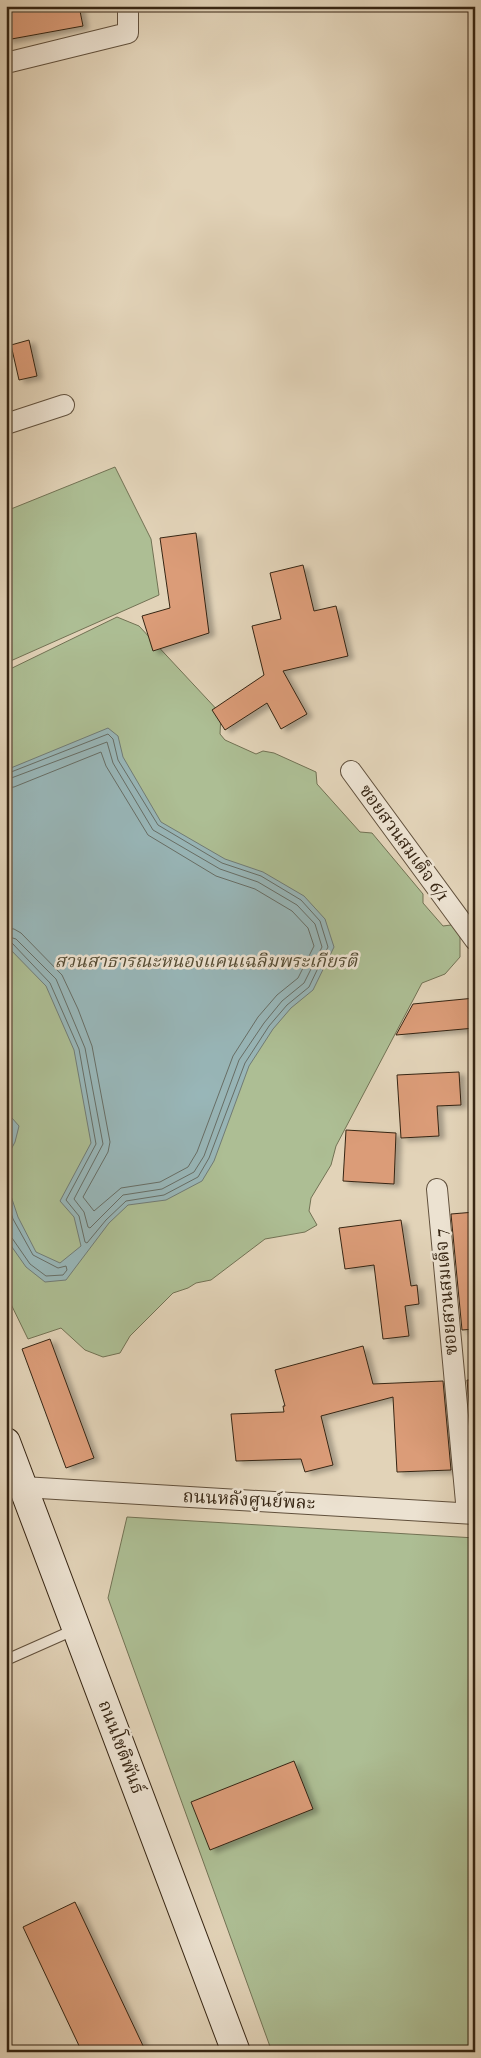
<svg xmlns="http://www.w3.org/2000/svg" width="481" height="2058" viewBox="0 0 481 2058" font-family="'IM FELL Double Pica','Noto Serif Thai',serif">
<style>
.green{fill:#adbe94;stroke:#727254}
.water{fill:#98b6b8;stroke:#717c76}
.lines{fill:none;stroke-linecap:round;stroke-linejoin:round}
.shore{stroke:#676e66;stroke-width:1}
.building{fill:#db9c78;stroke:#362513;filter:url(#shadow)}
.lane-casing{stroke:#61503c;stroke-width:12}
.street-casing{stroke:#61503c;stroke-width:22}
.secondary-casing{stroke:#362513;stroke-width:30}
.lane{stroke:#ece2d1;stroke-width:10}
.street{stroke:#ece2d1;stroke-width:20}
.secondary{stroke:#ece2d1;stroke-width:28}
.labels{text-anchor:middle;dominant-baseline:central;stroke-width:5;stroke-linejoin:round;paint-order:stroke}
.street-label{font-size:18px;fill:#362513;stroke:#ece2d1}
.park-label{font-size:18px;font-style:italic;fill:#544b33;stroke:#ece2d1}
</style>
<defs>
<filter id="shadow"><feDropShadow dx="5.5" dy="3" stdDeviation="2.5" flood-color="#0004"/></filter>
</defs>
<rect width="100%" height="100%" fill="#e2d3b8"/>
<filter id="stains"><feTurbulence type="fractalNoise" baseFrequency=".004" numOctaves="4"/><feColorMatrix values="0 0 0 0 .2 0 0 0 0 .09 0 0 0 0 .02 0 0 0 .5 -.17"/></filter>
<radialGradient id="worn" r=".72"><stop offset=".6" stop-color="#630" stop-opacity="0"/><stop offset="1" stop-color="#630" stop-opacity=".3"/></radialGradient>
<g class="green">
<polygon points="115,467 151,539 159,595 6,663 6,511"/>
<polygon points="117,617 139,626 221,714 220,734 225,740 256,754 263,751 274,753 316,772 317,784 360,832 372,833 423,894 423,903 443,926 451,925 460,934 460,957 445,974 422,983 336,1146 331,1165 311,1198 309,1211 317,1225 305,1232 265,1239 211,1280 196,1283 188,1288 173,1293 130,1336 120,1353 103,1357 85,1350 61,1328 28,1339 6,1294 6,671"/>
<polygon points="127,1517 475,1538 475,2052 272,2052 108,1598"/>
</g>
<g class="water">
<polygon points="108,728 118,736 123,757 161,822 225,859 263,872 304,896 325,919 334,947 313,990 291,1008 273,1029 249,1066 214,1161 202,1181 166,1200 128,1205 109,1223 66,1280 45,1282 26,1267 7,1240 6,1163 8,1187 18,1217 36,1252 60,1263 81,1246 74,1217 60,1201 91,1143 74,1050 46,986 6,945 6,770"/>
<polygon points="12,1118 19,1126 15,1142 6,1159 6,1123"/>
</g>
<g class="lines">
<g class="shore">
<polyline points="6,774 108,734 113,739 118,760 158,825 222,863 261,876 301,900 320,921 328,947 309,987 287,1005 269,1026 245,1063 209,1158 198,1177 164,1195 126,1201 106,1220 87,1243 85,1242 79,1216 66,1200 96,1144 79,1049 50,983 12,943 6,942"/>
<polyline points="6,780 107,742 113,763 153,830 220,869 258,882 297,905 315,924 322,947 304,983 282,1001 264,1023 239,1060 204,1156 194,1172 162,1189 123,1195 90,1228 88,1227 84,1212 74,1199 103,1144 85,1048 56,979 16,939 6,936"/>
<polyline points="6,788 14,787 101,752 106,766 148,835 216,876 255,889 292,911 308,928 314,946 298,978 277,995 258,1017 233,1056 197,1152 188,1167 160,1182 121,1188 94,1211 83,1197 108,1152 110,1142 92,1046 78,1009 62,975 21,933 14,929 6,928"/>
<polyline points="6,1197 13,1219 33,1255 58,1268 66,1266 67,1270 63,1275 46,1276 30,1264 12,1238 6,1237"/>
</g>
</g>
<g class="building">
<polygon points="6,6 79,6 83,26 6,40"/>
<polygon points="29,340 37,376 19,380 11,345"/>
<polygon points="196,533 209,633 153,651 142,616 170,608 160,538"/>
<polygon points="303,565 314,611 336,606 348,656 283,671 307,714 281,729 267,703 225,730 212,710 264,675 252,626 281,619 270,573"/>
<polygon points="475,998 475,1028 396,1035 413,1004"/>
<polygon points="459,1072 461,1105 437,1106 439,1136 401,1138 397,1075"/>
<polygon points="346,1130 396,1133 394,1184 343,1181"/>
<polygon points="475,1212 475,1329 462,1330 451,1214"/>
<polygon points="401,1220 411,1286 417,1285 419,1304 405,1306 409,1336 383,1339 374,1265 345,1269 339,1228"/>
<polygon points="50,1339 94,1458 66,1468 22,1349"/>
<polygon points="363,1346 373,1384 443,1381 451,1470 397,1472 393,1397 321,1416 333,1465 305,1472 301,1459 236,1461 231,1414 284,1412 283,1406 285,1406 275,1370"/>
<polygon points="467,1380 475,1380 475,1468"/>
<polygon points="294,1761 313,1809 210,1850 191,1802"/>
<polygon points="75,1902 146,2052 82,2052 23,1927"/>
</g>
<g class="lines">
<g class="lane-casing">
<polyline id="lane" points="6,1660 76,1629"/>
</g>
<g class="street-casing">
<g id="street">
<polyline points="6,63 128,33 128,6"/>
<polyline points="6,424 64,405"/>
<polyline points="351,771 475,940"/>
<polyline points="437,1189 467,1513"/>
<polyline points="23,1487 475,1514"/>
</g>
</g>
<g class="secondary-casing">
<polyline id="secondary" points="6,1442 236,2052"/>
</g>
<use href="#lane" class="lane"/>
<use href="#street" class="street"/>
<use href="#secondary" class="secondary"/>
</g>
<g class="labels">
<g class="street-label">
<text transform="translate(404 843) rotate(54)">ซอยสวนสมเด็จ 6/1</text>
<text transform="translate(446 1292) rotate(-95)">ซอยสวนสมเด็จ 7</text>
<text transform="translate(249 1500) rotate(3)">ถนนหลังศูนย์พละ</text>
<text transform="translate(121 1747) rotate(69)">ถนนโชติพันธ์</text>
</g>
<g class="park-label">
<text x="206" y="961">สวนสาธารณะหนองแคนเฉลิมพระเกียรติ</text>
</g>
</g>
<rect width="481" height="2058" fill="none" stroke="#e2d3b8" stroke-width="25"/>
<rect x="8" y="8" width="466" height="2043" fill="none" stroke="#362513" stroke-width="2.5"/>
<rect x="12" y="12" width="456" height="2033" fill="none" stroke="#362513"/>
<rect width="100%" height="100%" filter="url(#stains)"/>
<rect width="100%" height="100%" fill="url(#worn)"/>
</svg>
